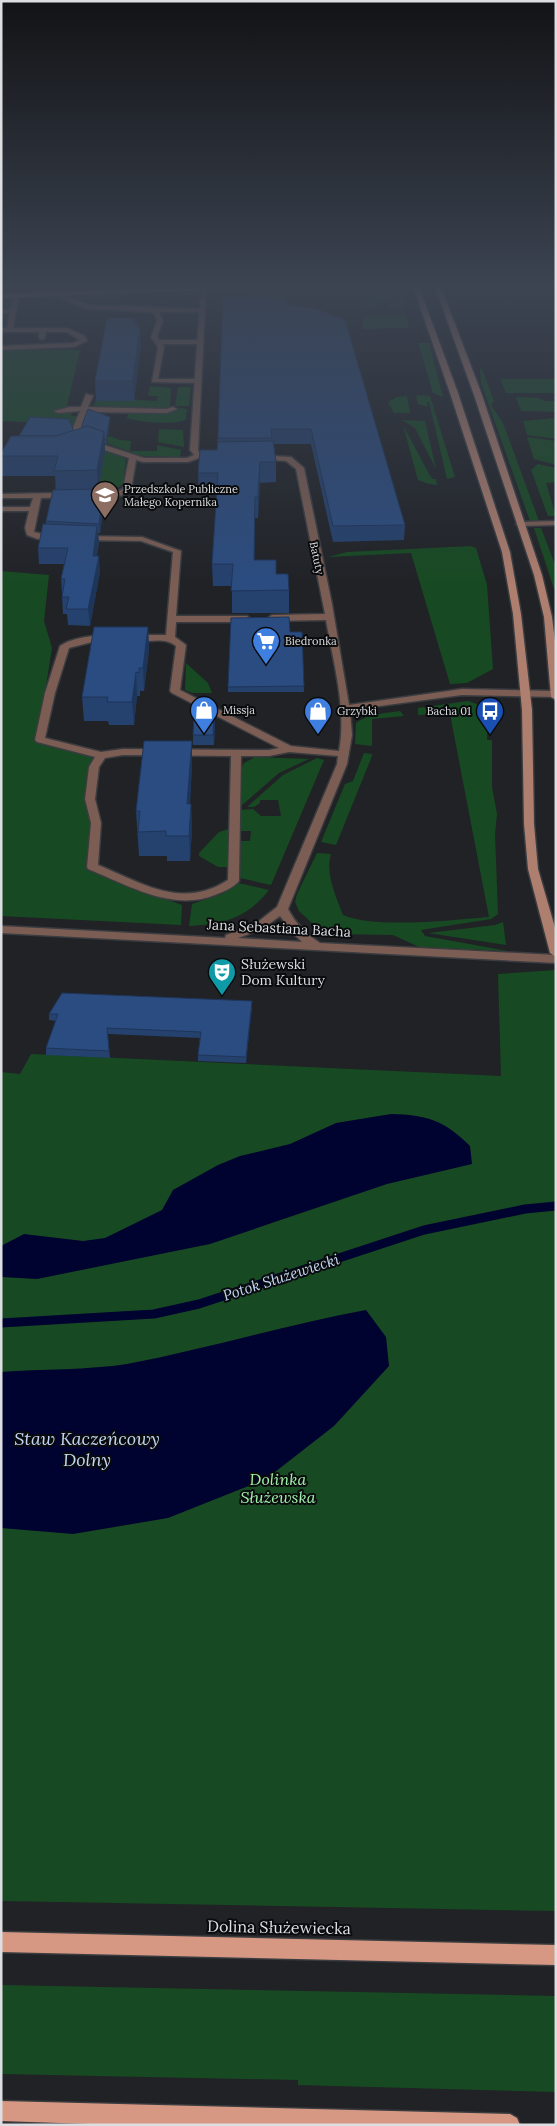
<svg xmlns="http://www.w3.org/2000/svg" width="557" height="2126" viewBox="0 0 557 2126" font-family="Lora,serif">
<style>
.green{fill:#174a22}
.water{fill:#000230}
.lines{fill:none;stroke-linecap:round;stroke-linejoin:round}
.stream{stroke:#000230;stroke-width:9}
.lane-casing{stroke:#3a3c40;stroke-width:3}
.street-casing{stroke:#3a3c40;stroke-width:3}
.secondary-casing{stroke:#3a3c40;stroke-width:3}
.primary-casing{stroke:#3a3c40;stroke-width:3}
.lane{fill:#7b5d53;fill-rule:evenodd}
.street{fill:#7b5d53;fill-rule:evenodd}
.secondary{fill:#ae7e6f;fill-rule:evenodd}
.primary{fill:#d69883;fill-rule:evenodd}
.wall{fill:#25416e}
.shaded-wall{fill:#1e355a}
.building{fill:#2b4c80;stroke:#1e355a}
.labels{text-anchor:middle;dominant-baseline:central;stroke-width:4;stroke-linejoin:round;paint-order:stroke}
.far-poi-label{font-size:11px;fill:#dddee1;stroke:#0a0b0d;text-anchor:start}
.far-street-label{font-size:11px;fill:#dddee1;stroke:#0a0b0d}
.street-label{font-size:14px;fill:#dddee1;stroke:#0a0b0d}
.poi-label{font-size:14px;fill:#dddee1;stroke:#0a0b0d;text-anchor:start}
.water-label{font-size:15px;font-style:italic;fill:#c2d7f7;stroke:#0a0b0d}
.near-park-label{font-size:16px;font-style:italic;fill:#a1f2ab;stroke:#0a0b0d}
.near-street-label{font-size:16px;fill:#dddee1;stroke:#0a0b0d}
.near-water-label{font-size:18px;font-style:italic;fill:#c2d7f7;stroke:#0a0b0d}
</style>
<rect width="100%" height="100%" fill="#202226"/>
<g class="green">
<polygon points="196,293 198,295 70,299 66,297"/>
<polygon points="371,295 404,298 404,308 389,308 388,301 377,301 376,309 358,307 363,307 360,297 371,297"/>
<polygon points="374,315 406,315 409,328 363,329 362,318"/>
<polygon points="418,343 429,343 443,397 433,393"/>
<polygon points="1,350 80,350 67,406 74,407 71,416 79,416 74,428 66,427 67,424 1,421"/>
<polygon points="480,369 482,369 494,401 491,405 503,423 539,521 530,521 481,383"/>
<polygon points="500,379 555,379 556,393 506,393"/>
<path d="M 150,386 L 171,388 L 170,408 L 139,410 L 132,407 L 99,407 L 94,405 L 96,398 C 111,394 138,401 157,401 L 158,396 L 148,396 Z"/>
<polygon points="178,387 191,387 189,406 175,406"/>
<polygon points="419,395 430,396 455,477 447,479 429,402 427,402 428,407 418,404 416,396"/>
<polygon points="407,396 410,413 394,413 388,402 397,397"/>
<polygon points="516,397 538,398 545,401 556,401 556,412 521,411"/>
<path d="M 181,408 L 187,409 L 186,419 C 178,426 137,422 127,418 L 128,414 L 166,413 Z"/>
<polygon points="556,418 556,439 527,435 523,421"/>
<polygon points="402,420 425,421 436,469 415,428"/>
<polygon points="403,425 429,474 433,479 436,479 437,485 429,484 418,480"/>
<polygon points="159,429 183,430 184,447 158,442"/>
<polygon points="109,436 120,440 131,441 130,451 157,451 157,445 181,450 180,457 144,456 139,455 98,440"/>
<polygon points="527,437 556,441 556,465 534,459"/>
<path d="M 98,448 L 126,459 L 123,484 C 104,499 76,493 55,492 L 56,478 Z"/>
<polygon points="538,464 556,468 556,482 546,483 556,516 548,516 531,470"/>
<polygon points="534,528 541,528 556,567 556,589 554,589"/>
<polygon points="471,546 476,548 487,585 493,669 467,683 450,684 411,553 328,557 347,552"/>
<polygon points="1,571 49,575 44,621 52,648 37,742 99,754 87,870 182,905 181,925 1,916"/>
<polygon points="186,663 208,683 212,693 192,693 185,690"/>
<path d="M 468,701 L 491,709 L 492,728 L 487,729 L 487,740 L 492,740 L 492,787 L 497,814 L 495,834 L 498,914 L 491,919 L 421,930 L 425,936 L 508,951 L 419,947 L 393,935 L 336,934 L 315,926 L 299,911 L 295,902 L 297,894 L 317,853 L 331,854 C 325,873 336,897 343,915 C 375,929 453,920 489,917 L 450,714 L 418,715 L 418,708 Z"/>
<path d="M 400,711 L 404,716 L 372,719 L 372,746 L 355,744 L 356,723 C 367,714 386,713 400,711 Z"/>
<polygon points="364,753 372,754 372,756 336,845 321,842 345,784 353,781"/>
<polygon points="255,757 309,759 279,773 241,806 242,767 244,763"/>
<polygon points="317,758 324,760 271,885 240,878 240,841 250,841 251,831 240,831 240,810 253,809 261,816 281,816 278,800 260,800 260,803 254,807 247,807 283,775"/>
<polygon points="229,829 227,867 218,867 199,856 199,853 219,832"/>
<path d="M 238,883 L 269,890 C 247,918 224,924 189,926 L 192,904 L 222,894 Z"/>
<polygon points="503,922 506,945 428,933 495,925"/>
<polygon points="556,970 556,1911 1,1901 1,1072 20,1074 31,1054 501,1076 498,974"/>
<polygon points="1,1985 556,1996 556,2092 298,2085 298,2080 1,2074"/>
</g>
<g class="water">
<path d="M 391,1114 C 427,1115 444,1120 470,1146 L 472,1164 L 387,1184 L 210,1244 L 37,1279 L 1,1277 L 1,1246 L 24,1234 L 83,1241 L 105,1238 L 162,1210 L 173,1190 L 218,1165 L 240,1156 L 290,1144 L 336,1123 Z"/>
<path d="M 366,1310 L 386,1337 L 389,1366 L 334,1426 L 266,1479 L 168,1518 L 73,1534 L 1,1528 L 1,1372 C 40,1369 89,1370 127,1364 C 207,1349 285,1325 366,1310 Z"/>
</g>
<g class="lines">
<polyline class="stream" points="1,1323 154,1314 199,1304 424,1230 525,1209 556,1206"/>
<g class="lane-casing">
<g id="lane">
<polygon points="54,291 88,305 205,309 203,312 159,312 163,321 157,337 160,340 201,340 204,342 201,344 162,344 164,347 158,379 199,379 202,381 199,383 152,382 158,347 151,337 157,321 154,314 151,312 87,309 52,294"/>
<polygon points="16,293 19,295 13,328 67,328 85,336 87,341 74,347 1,350 1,346 73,343 80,340 66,332 46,332 45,338 42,340 39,338 39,332 1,332 1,328 7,328 13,295"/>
<polygon points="556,521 556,525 520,526 516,524 520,522"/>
</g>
</g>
<g class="street-casing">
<g id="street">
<path d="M 201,287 L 206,288 L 198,450 L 200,454 L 219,455 L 219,459 L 199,458 L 188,462 L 143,462 L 136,460 L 131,490 L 120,496 L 41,498 L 34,532 L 60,538 C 51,544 37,539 27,535 L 25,528 L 29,511 L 1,511 L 1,507 L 30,507 L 33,498 L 1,498 L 1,494 L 116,492 L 123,489 L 129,458 L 77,441 L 72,430 L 80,411 L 58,413 L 54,411 L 70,407 L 81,407 L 86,394 L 93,396 L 88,407 L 166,409 L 173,407 L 177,409 L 167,413 L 87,412 L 80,430 L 83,438 L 144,458 L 187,458 L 194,455 L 190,450 Z"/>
<polygon points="16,309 16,311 1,314 1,310"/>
<path d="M 256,455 L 291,457 L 304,468 L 332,604 L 349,705 L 462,689 L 556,691 L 556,697 L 462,695 L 350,710 L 352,735 L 347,764 L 288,909 C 296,924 306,934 320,943 L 556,955 L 556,963 L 1,933 L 1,926 L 225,938 L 226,935 L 254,925 L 277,907 L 337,764 L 338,756 L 289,752 L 269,756 L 241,756 L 239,881 C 233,888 223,892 215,895 C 172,912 128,885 88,869 L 87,867 L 91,823 L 85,799 L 89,767 L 95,757 L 37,742 L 35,740 L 45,693 L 60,646 C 71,638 97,634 110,636 L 110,640 L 92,642 L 69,648 L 55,693 L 45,738 L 101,752 L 123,749 L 269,750 L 279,748 L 172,693 L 170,691 L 176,646 C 161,634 139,647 127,638 L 132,635 L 166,635 L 173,552 L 141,541 L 81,540 L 77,538 L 81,536 L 142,537 L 181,551 L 176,616 L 247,616 L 251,619 L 247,622 L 176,622 L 175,637 L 186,645 L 180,690 L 291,746 L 339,751 C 347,708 333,662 326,620 L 272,621 L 268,618 L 272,615 L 325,614 L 296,469 L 286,461 L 259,459 L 256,459 ZM 123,755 L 231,756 L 228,880 C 182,910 142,883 98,865 L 101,823 L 95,799 L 99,767 L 105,758 ZM 280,916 L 292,932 L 302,942 L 238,938 L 262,929 Z"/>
</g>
</g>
<g class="secondary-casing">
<g id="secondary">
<polygon points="192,287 245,287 242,289 1,298 1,294"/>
<polygon points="413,287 419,287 458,393 510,552 521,614 532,710 534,824 538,869 556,931 556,957 550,953 528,869 524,824 522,710 513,614 502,552 450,393"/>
<polygon points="435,287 441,287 482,395 542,575 552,617 556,649 556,700 551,697 544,617 534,575 474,395"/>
</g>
</g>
<g class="primary-casing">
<g id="primary">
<polygon points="1,1932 556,1945 556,1965 1,1952"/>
<polygon points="1,2101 510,2114 517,2118 520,2125 119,2125 1,2121"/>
</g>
</g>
<use href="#lane" class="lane"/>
<use href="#street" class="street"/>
<use href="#secondary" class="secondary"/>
<use href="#primary" class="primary"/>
</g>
<g class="wall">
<polygon points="223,297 286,305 405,525 404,540 333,542 311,444 274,444 276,462 276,482 260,483 258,518 255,518 254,560 276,574 289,590 289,613 232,613 232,586 213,586 212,564 217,494 199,494 198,473 217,450"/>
<polygon points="135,318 135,322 138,322 138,326 140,326 141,345 134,401 96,401 95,381"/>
<polygon points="110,417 110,421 107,444 105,443 105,452 98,490 96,490 97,498 96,503 102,503 103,512 100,533 98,533 99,542 97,556 100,572 90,626 68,625 67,614 63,614 62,597 62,594 61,579 64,564 39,564 38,548 46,525 46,521 56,490 55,476 1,476 1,453 19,436 70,419 71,425 74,431 82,428 82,425"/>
<polygon points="148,627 149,650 144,691 140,691 140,696 137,696 134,725 109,725 108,721 84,721 82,697"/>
<polygon points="290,632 302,632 304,692 228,692 228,687"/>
<polygon points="215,723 214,745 193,745 193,735"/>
<polygon points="192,741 192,765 190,804 191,804 192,829 190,861 167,861 167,856 139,856 136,811"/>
<polygon points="252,1007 246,1063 198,1061 198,1055 200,1038 108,1034 110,1058 46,1055 46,1048 56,1021 49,1020 49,1014"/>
</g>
<g class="shaded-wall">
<polygon points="138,322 139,338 140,326 141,345 134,401 133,381"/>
<polygon points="110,417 110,421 107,444 106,439"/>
<polygon points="104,432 105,452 98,490 97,470"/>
<polygon points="260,462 260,483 258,518 258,497"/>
<polygon points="96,489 97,498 95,512 94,503"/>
<polygon points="255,497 255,518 254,582 254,560"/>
<polygon points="102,503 103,512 100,533 99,524"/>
<polygon points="97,526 99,542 94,572 93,556"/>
<polygon points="99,556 100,572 90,626 88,609"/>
<polygon points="148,627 149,650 144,691 143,668"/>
<polygon points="136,672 137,696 134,725 132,702"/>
<polygon points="214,713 215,723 214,745 213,735"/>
<polygon points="192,741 192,765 188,829 187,804"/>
<polygon points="191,804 192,829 190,861 189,836"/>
<polygon points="252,1001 252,1007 246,1063 246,1057"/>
</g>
<g class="building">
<polygon points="223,297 284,297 286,305 314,308 345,320 405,525 333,526 311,429 271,429 272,438 218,438"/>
<polygon points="107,318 135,318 134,322 138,322 137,326 140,326 133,381 95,381"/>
<polygon points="88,409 110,417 106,439 104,439 104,432 88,426 83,428 82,425"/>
<polygon points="30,417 70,419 70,422 74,431 56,436 19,436"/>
<polygon points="88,426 104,432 97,470 54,471 58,456 1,456 1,453 11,436 56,436"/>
<polygon points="273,441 276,462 260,462 258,497 255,497 254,560 276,560 276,574 288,574 289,590 231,591 233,564 212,564 218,473 198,473 200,450 217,450 218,442"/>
<polygon points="96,489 94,503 102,503 99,524 46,521 53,490"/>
<polygon points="43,524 97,526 93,556 99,556 88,609 66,609 69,597 62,597 65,579 61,579 68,548 38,548"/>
<polygon points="289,617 290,632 302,632 304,686 228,687 231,618"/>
<polygon points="94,627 148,627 143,668 139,668 139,673 136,672 132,702 107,702 108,697 82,697"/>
<polygon points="194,713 214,713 213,735 193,735"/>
<polygon points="144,741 192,741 187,804 191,804 189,836 166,836 166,831 138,832 140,811 136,811"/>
<polygon points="62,993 252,1001 246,1057 198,1055 201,1032 107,1028 109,1051 46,1048 58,1014 49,1014"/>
</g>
<linearGradient id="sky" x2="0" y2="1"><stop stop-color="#121315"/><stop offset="0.49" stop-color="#3c4452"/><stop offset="1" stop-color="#3c4452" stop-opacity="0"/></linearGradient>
<rect width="557" height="585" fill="url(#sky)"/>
<defs>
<g id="school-pin" transform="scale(1.4375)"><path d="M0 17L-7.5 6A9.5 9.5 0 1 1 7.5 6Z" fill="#8d6e63" stroke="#0a0b0d"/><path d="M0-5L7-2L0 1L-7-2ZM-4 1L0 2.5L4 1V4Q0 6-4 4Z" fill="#fff"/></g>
<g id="supermarket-pin" transform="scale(1.4375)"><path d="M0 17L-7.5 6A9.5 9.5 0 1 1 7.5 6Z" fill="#3f7fe0" stroke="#0a0b0d"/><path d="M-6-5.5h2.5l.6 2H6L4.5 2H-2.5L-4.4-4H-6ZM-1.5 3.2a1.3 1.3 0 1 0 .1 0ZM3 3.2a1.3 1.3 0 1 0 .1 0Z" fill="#fff"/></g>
<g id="shop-pin" transform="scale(1.4375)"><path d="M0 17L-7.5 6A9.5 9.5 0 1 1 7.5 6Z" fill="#3f7fe0" stroke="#0a0b0d"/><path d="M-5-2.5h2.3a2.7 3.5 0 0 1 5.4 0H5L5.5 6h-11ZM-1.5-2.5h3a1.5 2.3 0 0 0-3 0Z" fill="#fff"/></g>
<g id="bus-pin" transform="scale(1.4375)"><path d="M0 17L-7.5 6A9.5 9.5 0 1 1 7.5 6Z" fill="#1a4fb4" stroke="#0a0b0d"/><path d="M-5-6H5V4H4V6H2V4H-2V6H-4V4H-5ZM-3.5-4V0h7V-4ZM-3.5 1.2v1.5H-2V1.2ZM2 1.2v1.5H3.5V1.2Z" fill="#fff"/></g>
<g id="theatre-pin" transform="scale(1.4375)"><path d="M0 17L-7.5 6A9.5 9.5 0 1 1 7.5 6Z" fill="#0f9aa8" stroke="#0a0b0d"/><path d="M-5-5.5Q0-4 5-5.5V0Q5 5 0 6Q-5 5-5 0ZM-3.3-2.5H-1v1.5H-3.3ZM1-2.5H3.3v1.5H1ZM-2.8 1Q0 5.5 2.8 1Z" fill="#fff"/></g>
</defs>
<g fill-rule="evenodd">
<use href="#school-pin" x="105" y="495"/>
<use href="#supermarket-pin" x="266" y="641"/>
<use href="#shop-pin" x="204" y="710"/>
<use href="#shop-pin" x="318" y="711"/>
<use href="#bus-pin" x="490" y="711"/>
<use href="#theatre-pin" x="222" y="972"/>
</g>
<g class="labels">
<g class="far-poi-label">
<text x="124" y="489">Przedszkole Publiczne<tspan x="124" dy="13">Małego Kopernika</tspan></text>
<text x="285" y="641">Biedronka</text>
<text x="223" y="710">Missja</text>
<text x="337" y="711">Grzybki</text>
<text x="471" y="711" text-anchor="end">Bacha 01</text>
</g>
<g class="far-street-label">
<text transform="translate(317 558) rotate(78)">Batuty</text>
</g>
<g class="street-label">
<text transform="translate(279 928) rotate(3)">Jana Sebastiana Bacha</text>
</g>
<g class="poi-label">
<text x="241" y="964">Służewski<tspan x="241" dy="16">Dom Kultury</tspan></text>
</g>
<g class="water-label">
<text transform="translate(281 1277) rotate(-18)">Potok Służewiecki</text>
</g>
<g class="near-park-label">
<text x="278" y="1479">Dolinka<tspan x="278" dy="18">Służewska</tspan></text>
</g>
<g class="near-street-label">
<text transform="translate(279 1927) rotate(1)">Dolina Służewiecka</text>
</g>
<g class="near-water-label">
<text x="87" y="1438">Staw Kaczeńcowy<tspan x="87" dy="21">Dolny</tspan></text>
</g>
</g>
<rect width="557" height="2126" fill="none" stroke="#dddee1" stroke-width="5"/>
</svg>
